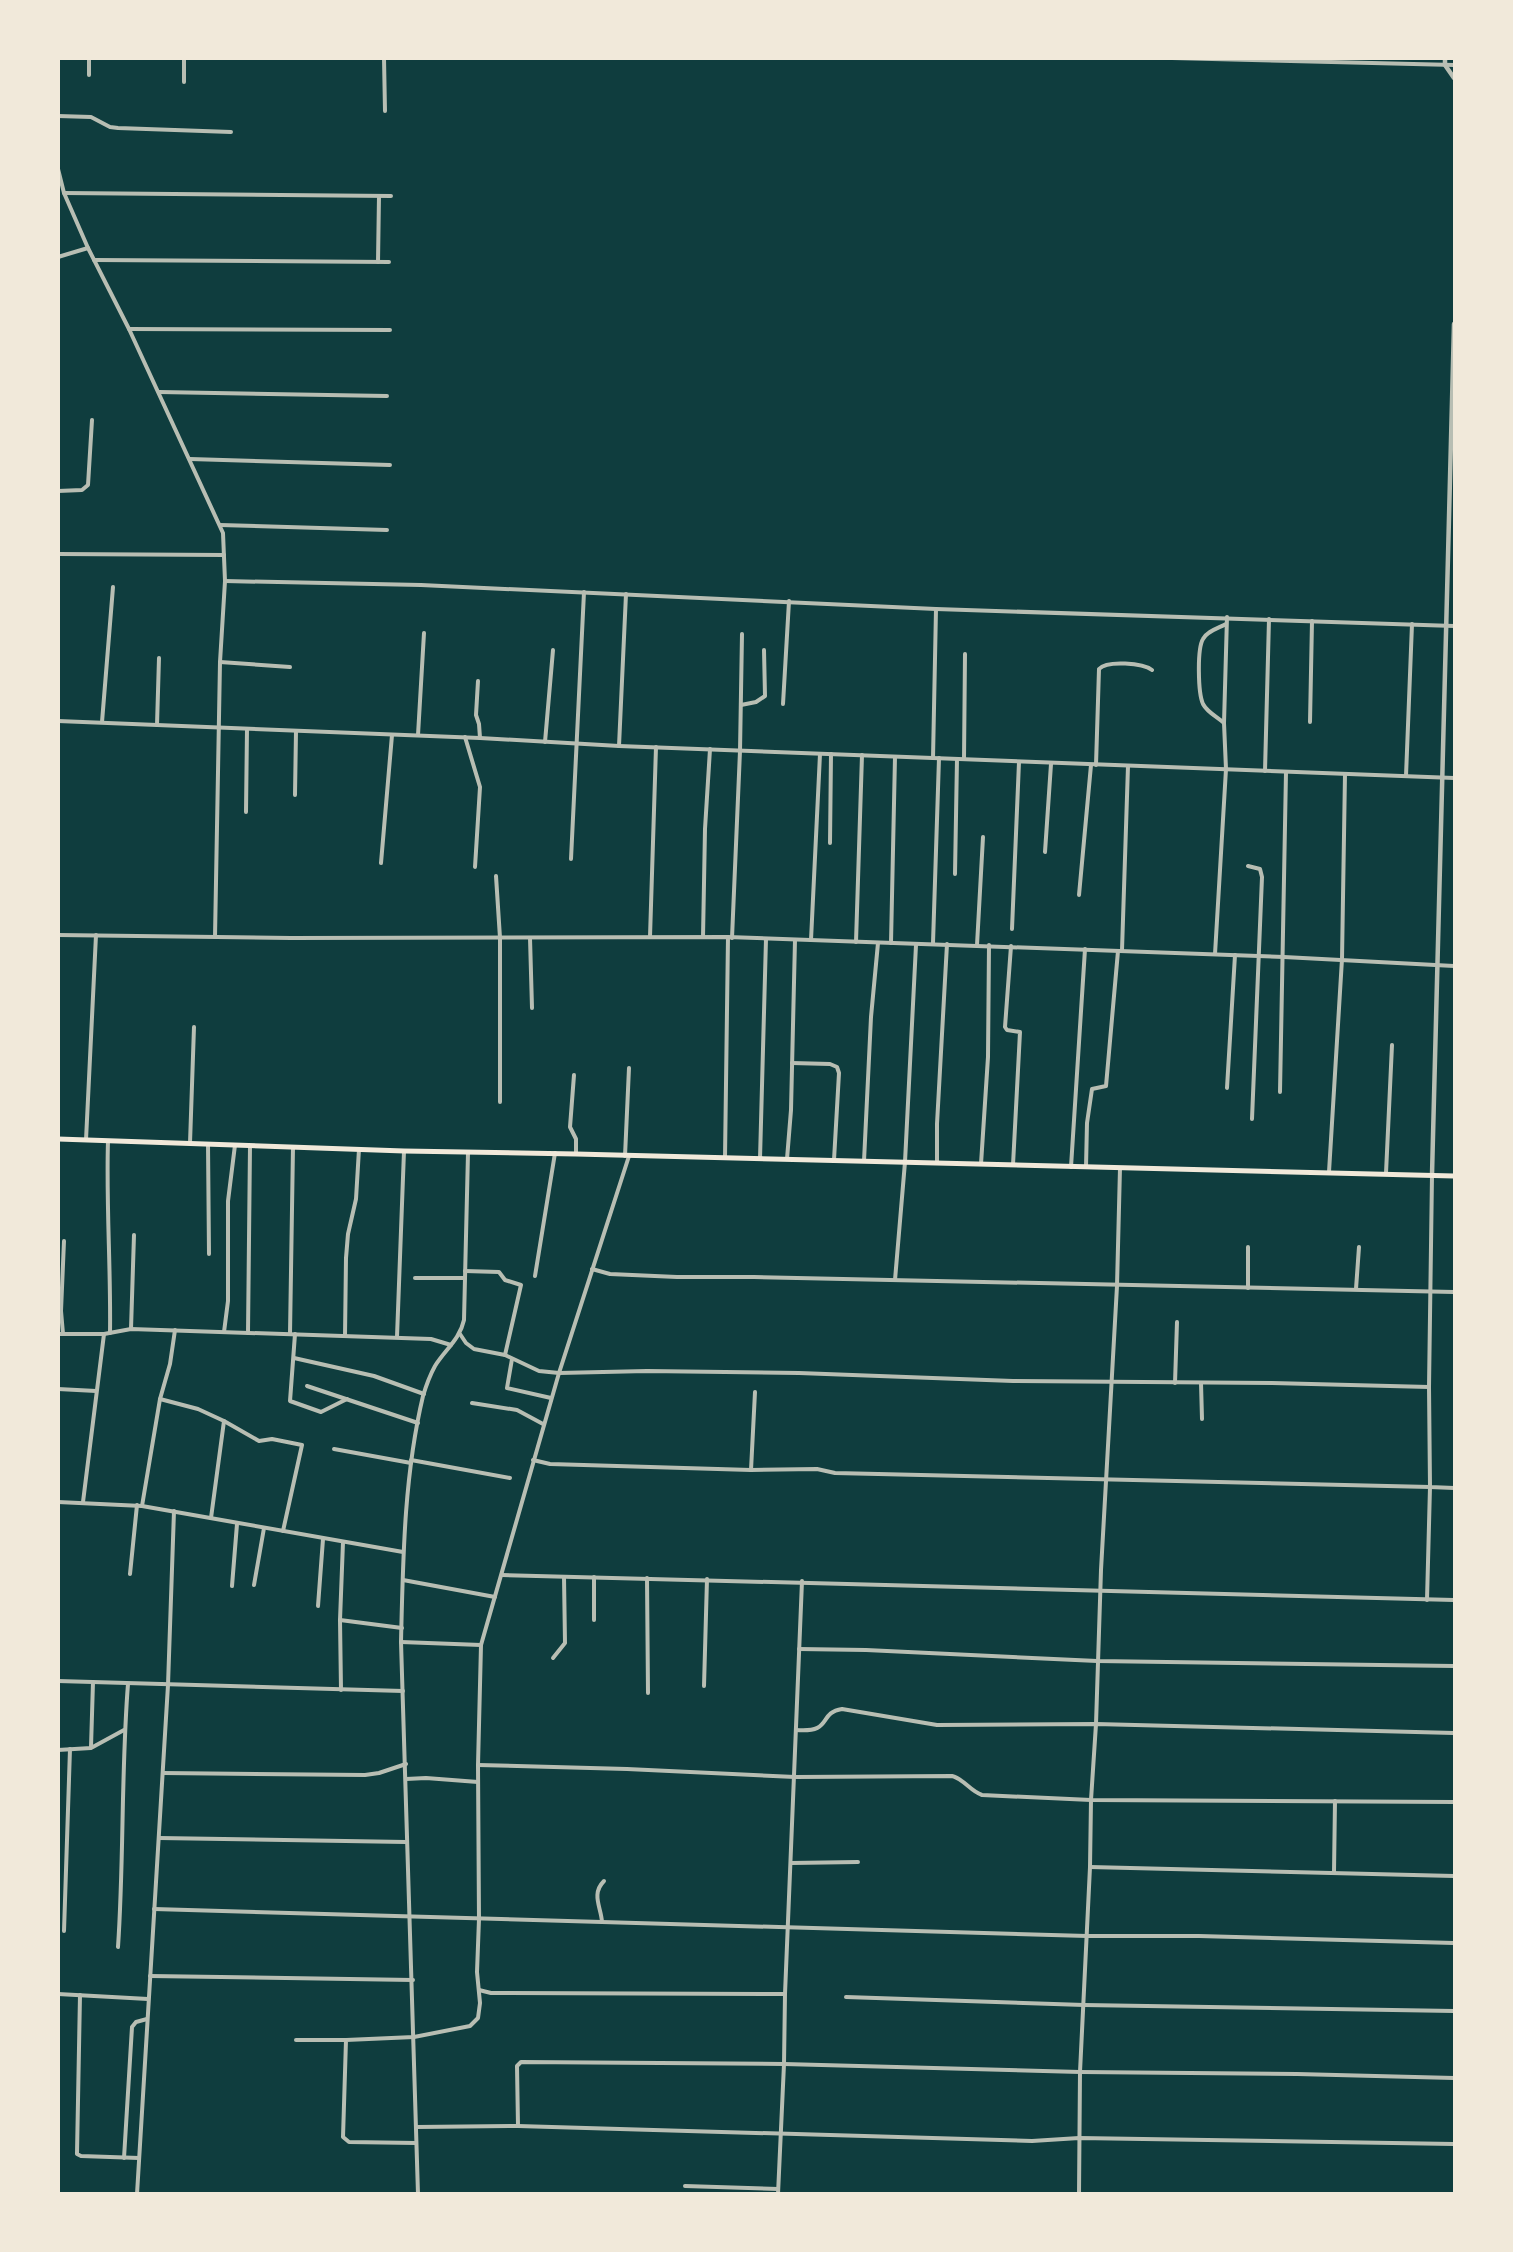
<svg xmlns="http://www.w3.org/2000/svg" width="1513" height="2252" viewBox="0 0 1513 2252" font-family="'Source Sans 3',sans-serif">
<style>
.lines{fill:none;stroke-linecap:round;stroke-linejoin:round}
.minor{stroke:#b8beb3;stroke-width:4}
.tertiary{stroke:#b8beb3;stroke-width:4.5}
.secondary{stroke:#f1e9da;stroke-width:5}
</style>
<rect width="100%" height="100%" fill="#0f3d3e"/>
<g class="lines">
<g class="minor">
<polyline points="184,58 184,82"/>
<polyline points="384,58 385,111"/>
<polyline points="1172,58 1454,65"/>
<polyline points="89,75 89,58"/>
<polyline points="58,116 91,117 110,127 118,128 231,132"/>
<polyline points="58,169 64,193 88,248 129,329 223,533 225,581 220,662 215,937"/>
<polyline points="64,193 391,196"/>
<polyline points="58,257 88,248"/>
<polyline points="94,260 389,262"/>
<polyline points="378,262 379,196"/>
<polyline points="129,329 390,330"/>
<polyline points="159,392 387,396"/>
<polyline points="190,459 390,465"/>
<polyline points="58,491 82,490 88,485 92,420"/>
<polyline points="220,525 387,530"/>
<polyline points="58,554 224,555"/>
<polyline points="225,581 421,585 936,609 1454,626"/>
<polyline points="220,662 290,667"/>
<polyline points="478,681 476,715 479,724 480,738"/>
<polyline points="783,704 789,601"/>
<polyline points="741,705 756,702 765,696 764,650"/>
<polyline points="58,721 480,738 619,746 1454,778"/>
<polyline points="102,722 113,587"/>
<polyline points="1310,722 1312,621"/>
<polyline points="1224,723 1227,617"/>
<polyline points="157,725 159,658"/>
<polyline points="418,735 424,633"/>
<polyline points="465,737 480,787 475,867"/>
<polyline points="545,742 553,650"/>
<polyline points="619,746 626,594"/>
<polyline points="933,758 936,609"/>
<polyline points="964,759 965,654"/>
<path d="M 1096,765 L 1099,669 C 1107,660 1143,663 1152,670"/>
<polyline points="1265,771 1269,619"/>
<polyline points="1406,776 1412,624"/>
<polyline points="295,795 296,731"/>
<polyline points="246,812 247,729"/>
<polyline points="830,843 831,754"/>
<polyline points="1045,852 1051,764"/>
<polyline points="571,859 584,592"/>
<polyline points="381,863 392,735"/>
<polyline points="1248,866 1260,869 1262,877 1252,1119"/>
<polyline points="955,874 957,759"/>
<polyline points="496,876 500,938 500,1102"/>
<polyline points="1079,895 1091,765"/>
<polyline points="1012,929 1019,762"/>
<polyline points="58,935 291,938 728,937 1284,957 1454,966"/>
<polyline points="650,937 656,747"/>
<polyline points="703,937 705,829 710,749"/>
<polyline points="530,938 532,1008"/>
<polyline points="732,938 740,751 742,634"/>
<polyline points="811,940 820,754"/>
<polyline points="856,942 862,755"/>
<polyline points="891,943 895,757"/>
<polyline points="933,943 939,758"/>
<polyline points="977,945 983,837"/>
<polyline points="1011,946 1005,1027 1007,1030 1020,1032 1013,1165"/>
<polyline points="1122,950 1128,766"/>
<path d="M 1215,954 L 1226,769 L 1224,723 C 1217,717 1207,712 1203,704 C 1198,693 1197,649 1203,639 C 1207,631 1219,628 1226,624"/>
<polyline points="792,1063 830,1064 837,1067 839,1073 834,1160"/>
<polyline points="574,1075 570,1127 576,1139 576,1154"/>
<polyline points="1227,1088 1235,955"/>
<polyline points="1280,1092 1286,772"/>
<polyline points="86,1140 96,935"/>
<path d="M 108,1141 C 106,1205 111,1268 110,1333"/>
<polyline points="190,1143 194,1027"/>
<polyline points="208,1144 209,1254"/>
<polyline points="625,1156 629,1068"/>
<polyline points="725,1158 728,937"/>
<polyline points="760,1159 766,939"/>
<polyline points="787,1159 791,1110 795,940"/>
<polyline points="864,1161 871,1017 878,943"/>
<polyline points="937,1163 937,1124 947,944"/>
<polyline points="981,1164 988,1057 989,945"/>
<polyline points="1071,1167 1085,949"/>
<polyline points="1086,1167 1087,1123 1092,1089 1106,1086 1118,951"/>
<polyline points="1329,1172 1342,959 1345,774"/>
<polyline points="1386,1173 1392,1045"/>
<polyline points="1432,1175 1429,1387 1430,1487 1454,1488"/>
<polyline points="1248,1247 1248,1288"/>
<polyline points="592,1269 610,1274 677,1277 754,1277 1454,1292"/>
<polyline points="465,1271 499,1272 505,1280 521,1285 505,1355"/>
<polyline points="535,1276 555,1153"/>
<polyline points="415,1278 465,1278"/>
<polyline points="895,1280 905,1162 916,945"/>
<polyline points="1356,1289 1359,1247"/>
<polyline points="131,1329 134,1235"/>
<polyline points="224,1332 228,1301 228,1201 235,1145"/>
<polyline points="248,1333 250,1146"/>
<polyline points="58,1334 104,1334 131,1329 431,1339 451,1345"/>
<polyline points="63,1334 61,1311 64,1241"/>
<polyline points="290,1334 293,1147"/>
<polyline points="295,1334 290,1401 321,1412 347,1399"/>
<polyline points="460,1334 466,1343 474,1349 505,1355 539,1371 559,1373 647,1371 799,1373 1013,1381 1272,1383 1429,1387"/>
<polyline points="345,1336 346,1258 348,1234 356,1199 359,1149"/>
<polyline points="397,1337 404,1151"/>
<polyline points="294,1358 374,1376 424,1394"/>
<polyline points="512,1359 507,1388 551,1398"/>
<polyline points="1175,1383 1177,1322"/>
<polyline points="1201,1383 1202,1419"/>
<polyline points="307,1386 418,1423"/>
<polyline points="58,1389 96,1391"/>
<polyline points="160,1399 198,1409 224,1421 259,1441 272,1439 302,1445 283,1531"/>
<polyline points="472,1403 517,1410 543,1424"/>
<polyline points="334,1449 411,1463"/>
<polyline points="411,1460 510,1478"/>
<polyline points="533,1460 550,1464 751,1470 817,1469 835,1473 1430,1487 1427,1600"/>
<polyline points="751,1470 755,1392"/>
<polyline points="58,1502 142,1506 403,1552"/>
<polyline points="83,1502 104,1334"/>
<polyline points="142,1506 160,1399 170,1364 175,1330"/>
<polyline points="211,1518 224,1421"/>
<polyline points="130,1574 137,1505"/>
<polyline points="502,1575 1454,1600"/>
<polyline points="594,1577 594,1620"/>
<polyline points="647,1578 648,1693"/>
<polyline points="403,1580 495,1597"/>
<polyline points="254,1585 264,1528"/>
<polyline points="232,1586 237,1524"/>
<polyline points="318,1606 323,1539"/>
<polyline points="340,1620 402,1628"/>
<polyline points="401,1642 481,1645"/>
<polyline points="799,1649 866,1650 1097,1661 1454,1666"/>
<polyline points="553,1658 565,1643 564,1577"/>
<polyline points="58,1681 403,1691"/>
<polyline points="704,1686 707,1579"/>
<polyline points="341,1690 340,1620 343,1542"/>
<path d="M 796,1730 C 834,1733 817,1713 842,1709 L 937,1725 L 1096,1724 L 1454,1733"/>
<polyline points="91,1747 93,1682"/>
<polyline points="58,1750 91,1748 124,1730"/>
<path d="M 478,1765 L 627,1769 L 795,1777 L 952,1776 C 964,1779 970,1791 982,1795 L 1091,1800 L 1454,1802"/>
<polyline points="163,1773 365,1775 379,1773 406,1764"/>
<polyline points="406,1779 426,1778 478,1782"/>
<polyline points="159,1838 406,1842"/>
<polyline points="791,1863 858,1862"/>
<polyline points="1090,1867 1454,1876"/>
<polyline points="1334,1872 1335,1801"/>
<polyline points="154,1909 1087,1936 1199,1936 1454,1943"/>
<path d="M 602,1922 C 601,1907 591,1894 604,1881"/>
<polyline points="64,1931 70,1749"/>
<path d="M 118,1947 C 124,1860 121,1772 128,1684"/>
<polyline points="150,1976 413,1980"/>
<polyline points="479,1990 491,1993 785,1994"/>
<polyline points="58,1994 148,1999"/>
<polyline points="80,1995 77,2154 81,2156 139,2158"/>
<polyline points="846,1997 1084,2005 1454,2011"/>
<polyline points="296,2040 346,2040"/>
<polyline points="518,2126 517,2066 521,2062 784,2064 1080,2072 1297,2074 1454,2078"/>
<polyline points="416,2127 518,2126 1032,2141 1079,2138 1454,2144"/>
<polyline points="416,2143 349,2142 343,2137 346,2040 414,2037 470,2026 478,2018 480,2003 477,1972 479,1919 478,1765 481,1645 559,1373 629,1156"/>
<polyline points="124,2158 132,2027 136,2022 147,2019"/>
<polyline points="685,2186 778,2189"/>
<polyline points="137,2194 168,1685 174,1511"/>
<path d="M 418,2194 L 401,1642 C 403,1559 404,1476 423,1396 C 426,1386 430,1375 435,1366 C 445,1350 460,1339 464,1320 L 468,1153"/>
<polyline points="778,2194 784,2064 785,1994 802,1581"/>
<polyline points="1079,2194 1080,2072 1090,1867 1091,1800 1096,1724 1101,1570 1117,1286 1120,1168"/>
</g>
<g class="tertiary">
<polyline points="1445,58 1445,65 1454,78"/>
<polyline points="1432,1175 1454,324"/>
</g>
<polyline class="secondary" points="58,1139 404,1151 576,1154 1454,1176"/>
</g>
<rect width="1513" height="2252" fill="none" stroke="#f1e9da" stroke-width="120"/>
</svg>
